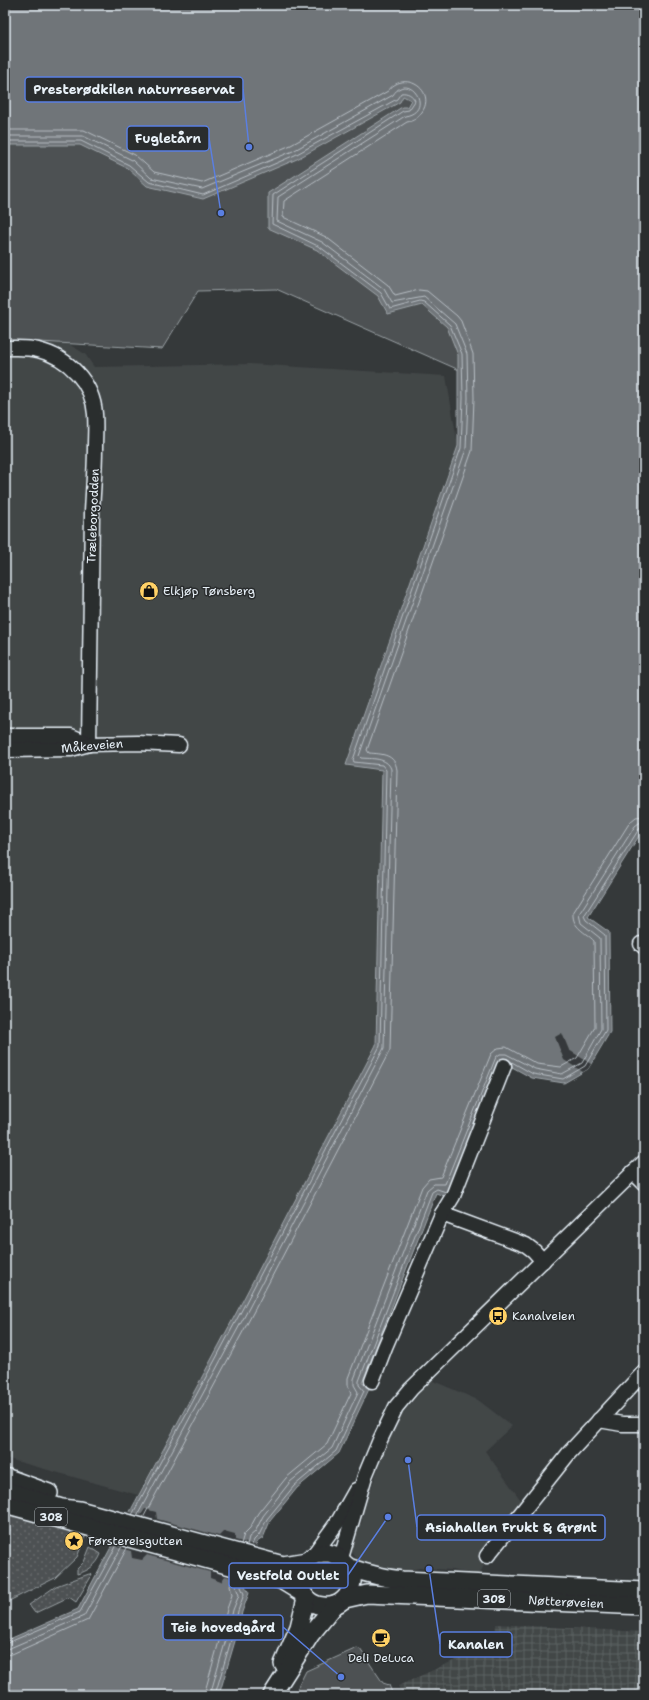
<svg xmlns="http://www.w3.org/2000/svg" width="649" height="1700" viewBox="0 0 649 1700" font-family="'Shantell Sans',sans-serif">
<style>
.built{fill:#424647}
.industrial{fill:url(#industrial-grid)}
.grass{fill:url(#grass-dots);stroke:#9aa1a5}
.park{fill:#4d5152;stroke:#9aa1a5}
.water{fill:#707579;stroke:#a0a7ac}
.pier{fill:#35393a}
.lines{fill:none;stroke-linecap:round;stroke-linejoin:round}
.shore{stroke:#b8bfc5;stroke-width:1}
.minor-casing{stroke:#e8f1f8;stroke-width:17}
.major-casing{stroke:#e8f1f8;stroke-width:20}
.minor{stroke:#2a2d2e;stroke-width:14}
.major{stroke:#2a2d2e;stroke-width:17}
.labels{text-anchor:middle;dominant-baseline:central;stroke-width:3;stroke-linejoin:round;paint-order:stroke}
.shield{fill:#2a2d2e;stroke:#afb6bb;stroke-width:1}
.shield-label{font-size:11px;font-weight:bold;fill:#e8f1f8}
.street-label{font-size:12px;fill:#e8f1f8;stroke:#2a2d2e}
.poi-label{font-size:12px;fill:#e8f1f8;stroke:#2a2d2e;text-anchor:start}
.leader{fill:none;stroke:#5a7fe2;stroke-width:1.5}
.callout-dot{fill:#5a7fe2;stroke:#2a2d2e;stroke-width:1.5}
.callout{fill:#2a2d2e;stroke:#5a7fe2;stroke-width:1.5}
.callout-label{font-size:13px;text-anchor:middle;font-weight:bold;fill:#e8f1f8}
</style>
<defs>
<pattern id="industrial-grid" width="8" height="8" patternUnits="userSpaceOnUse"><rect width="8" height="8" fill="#424647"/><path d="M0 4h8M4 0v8" fill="none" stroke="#5d6162"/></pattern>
<pattern id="grass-dots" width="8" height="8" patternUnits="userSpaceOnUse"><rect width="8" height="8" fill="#4d5152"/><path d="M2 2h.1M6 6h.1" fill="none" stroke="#676a6c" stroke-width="1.8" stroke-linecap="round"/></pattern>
</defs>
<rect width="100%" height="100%" fill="#35393a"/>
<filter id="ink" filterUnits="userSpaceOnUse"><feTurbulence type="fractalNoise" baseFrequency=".025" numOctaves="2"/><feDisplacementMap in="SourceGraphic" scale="8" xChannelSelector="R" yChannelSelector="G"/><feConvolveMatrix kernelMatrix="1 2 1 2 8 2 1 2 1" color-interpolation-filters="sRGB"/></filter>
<g filter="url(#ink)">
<g class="built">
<polygon points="5,329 49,332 85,354 94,367 250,364 446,376 458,446 346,765 382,769 376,1045 241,1304 138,1495 5,1458"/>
<polygon points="431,1380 478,1400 512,1426 485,1451 523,1503 500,1534 479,1575 452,1570 419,1568 398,1573 364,1564 357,1559 352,1552 350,1544 352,1534 362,1522 362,1513 395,1422"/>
</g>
<polygon class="industrial" points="496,1624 644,1632 644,1695 402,1695 398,1686 495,1642"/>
<g class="grass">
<polygon points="5,1509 87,1532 77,1557 55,1578 5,1603"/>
<path d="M 90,1547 L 101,1554 C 97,1565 88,1571 77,1574 L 77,1569 L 84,1562 Z"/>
<polygon points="89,1574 92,1575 76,1602 69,1597 35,1613 29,1605 56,1586"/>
</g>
<g class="park">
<polygon points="5,5 509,5 466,373 276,289 198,291 162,349 5,340"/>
<polygon points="357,1648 360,1649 383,1683 389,1685 393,1695 294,1695 306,1671"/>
</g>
<polygon class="water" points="5,5 644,5 644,828 588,917 609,932 610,1032 588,1069 564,1083 532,1078 503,1062 449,1198 436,1193 362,1383 370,1387 339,1453 297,1488 270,1521 263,1538 257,1542 245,1586 249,1593 242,1612 238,1631 219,1695 5,1695 5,1641 78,1609 241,1304 376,1045 382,770 346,765 458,446 458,355 447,327 422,305 388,314 378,296 317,250 268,228 268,193 402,107 407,107 411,100 403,96 400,102 297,159 203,199 147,186 127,168 80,145 5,145"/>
<g class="pier">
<polygon points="562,1033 569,1050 591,1064 588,1069 583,1072 564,1060 555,1037"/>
<polygon points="145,1509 156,1512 157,1519 219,1536 224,1531 235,1534 235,1540 258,1546 248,1582 225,1576 221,1582 210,1578 210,1572 147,1555 142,1560 132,1558 131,1551 110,1545 127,1511 141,1515"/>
</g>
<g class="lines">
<g class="shore">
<path d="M 5,130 L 84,130 L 135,155 L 154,172 L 202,183 L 291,145 L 388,91 C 404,69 437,90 422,112 C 417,118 414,121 407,122 L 284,201 L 283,217 L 326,237 L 388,285 L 395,296 L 419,290 L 427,291 L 457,316 L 461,321 L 473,354 L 474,398 L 472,451 L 367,750 L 369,753 C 382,754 395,754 397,770 L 390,1050 L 254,1311 L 143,1518"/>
<path d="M 5,136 L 83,136 L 132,160 L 151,178 L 202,189 L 293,151 L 393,95 C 409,70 436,111 405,116 L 278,197 L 277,221 L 322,242 L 384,289 L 392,303 L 424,297 L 455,324 L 467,354 L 468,398 L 466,449 L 359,756 L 361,758 C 371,759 387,757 391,769 L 384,1048 L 249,1308 L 137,1516"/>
<path d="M 5,141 L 81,141 L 129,165 L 149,182 L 203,195 L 295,155 L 397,99 L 401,93 C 407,92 413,95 415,101 L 409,110 L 403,111 L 273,195 L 272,224 L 320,247 L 381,293 L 390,309 L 420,301 L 424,302 L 450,325 L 462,354 L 463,398 L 461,448 L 353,760 L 354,762 L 382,765 L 386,770 L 380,1046 L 244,1306 L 132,1515"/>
<polyline points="510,1061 533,1074 563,1079 585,1066 606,1030 605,935 586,920 584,916 639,829 644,827"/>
<path d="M 241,1544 L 244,1534 L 250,1528 L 258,1513 L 286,1478 L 327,1444 L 351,1393 L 348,1385 L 348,1378 L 422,1187 L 429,1179 L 441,1177 L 491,1054 L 498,1048 L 506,1047 L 537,1064 L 561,1067 L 577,1058 L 595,1027 L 594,941 C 586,932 572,928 573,913 L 630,822 L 636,817 L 644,816"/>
<polyline points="247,1545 249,1537 255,1532 263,1516 290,1482 332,1448 358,1392 354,1385 354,1379 427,1190 434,1184 445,1184 496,1057 500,1054 506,1054 535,1069 562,1074 582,1063 601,1029 600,938 581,923 579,914 635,826 639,823 644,822"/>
<polyline points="251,1547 254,1540 259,1535 267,1519 294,1486 336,1451 364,1391 359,1385 359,1381 432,1192 437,1189 446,1192"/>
<polyline points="5,1644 80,1612 117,1545"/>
<polyline points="5,1649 10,1648 84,1616 122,1546"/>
<polyline points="5,1655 12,1654 88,1620 127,1548"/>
<polyline points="204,1695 223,1627 227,1609 232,1595 230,1586 232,1576"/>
<polyline points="210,1695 229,1629 233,1610 239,1595 236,1587 238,1578"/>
<polyline points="215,1695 234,1630 238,1611 244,1594 241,1587 243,1579"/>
</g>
<g class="minor-casing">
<g id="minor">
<path d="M 5,348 C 16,348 28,347 38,350 C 68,357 93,383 95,414 C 96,425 95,437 95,448 C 95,469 93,490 92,512 L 89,744"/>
<polyline points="5,736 71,736 89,744"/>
<polyline points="5,750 71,749 89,744 138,743 179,745"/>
<polyline points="641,944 644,947"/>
<polyline points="633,1172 644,1183"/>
<polyline points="442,1214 526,1245 534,1251 543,1261"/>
<polyline points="372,1381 385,1347 442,1214 453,1196 504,1066"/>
<polyline points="599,1420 622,1424 644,1424"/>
<polyline points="487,1556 569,1453 644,1372"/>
<polyline points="312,1557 339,1520 356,1490"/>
<polyline points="341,1558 365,1476 380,1440 396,1407 411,1389 644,1162"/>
</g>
</g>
<g class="major-casing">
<g id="major">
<polyline points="5,1477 49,1493"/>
<polyline points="5,1490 62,1508 79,1510 283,1565 307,1561"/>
<polyline points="5,1504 281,1580 302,1593"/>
<path d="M 349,1567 C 350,1571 353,1577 352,1582 C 350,1597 339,1608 323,1606 C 291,1603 293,1554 325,1553 C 340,1553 341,1564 351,1568 C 368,1574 384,1578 402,1580 L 644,1591"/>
<polyline points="345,1599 367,1594 644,1606"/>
<polyline points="283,1664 299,1627 306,1598"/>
<polyline points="272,1695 311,1634 335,1605"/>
</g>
</g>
<use href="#minor" class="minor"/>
<use href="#major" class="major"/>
</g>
</g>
<defs>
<g id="shop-disc" transform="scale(1)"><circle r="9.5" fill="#ffd166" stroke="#2a2d2e"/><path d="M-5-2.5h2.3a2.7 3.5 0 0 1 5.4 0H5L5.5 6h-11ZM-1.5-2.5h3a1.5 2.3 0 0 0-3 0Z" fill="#111"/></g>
<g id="bus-disc" transform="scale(1)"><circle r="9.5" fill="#ffd166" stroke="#2a2d2e"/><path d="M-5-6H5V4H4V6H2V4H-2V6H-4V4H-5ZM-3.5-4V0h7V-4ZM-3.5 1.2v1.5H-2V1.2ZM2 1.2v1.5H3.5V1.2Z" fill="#111"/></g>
<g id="sight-disc" transform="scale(1)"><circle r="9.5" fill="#ffd166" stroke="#2a2d2e"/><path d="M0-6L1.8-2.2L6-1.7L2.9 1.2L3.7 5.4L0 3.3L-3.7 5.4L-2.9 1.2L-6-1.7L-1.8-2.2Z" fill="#111"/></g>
<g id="cafe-disc" transform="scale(1)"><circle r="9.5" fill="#ffd166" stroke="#2a2d2e"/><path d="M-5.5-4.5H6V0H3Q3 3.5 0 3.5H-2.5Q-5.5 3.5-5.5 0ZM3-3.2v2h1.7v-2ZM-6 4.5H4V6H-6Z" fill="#111"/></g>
</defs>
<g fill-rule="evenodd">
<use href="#shop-disc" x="149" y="591"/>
<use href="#bus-disc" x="498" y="1316"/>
<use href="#sight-disc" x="74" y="1541"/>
<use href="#cafe-disc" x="381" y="1638"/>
</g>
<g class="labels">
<g class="shield">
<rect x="35" y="1508" width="32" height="18" rx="3"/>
<rect x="478" y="1590" width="32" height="18" rx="3"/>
</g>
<g class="shield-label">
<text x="51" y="1517">308</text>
<text x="494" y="1599">308</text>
</g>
<g class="street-label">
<text transform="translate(93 516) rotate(-88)">Træleborgodden</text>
<text transform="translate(92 746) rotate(-5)">Måkeveien</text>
<text transform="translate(566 1602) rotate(3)">Nøtterøveien</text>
</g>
<g class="poi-label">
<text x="163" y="591">Elkjøp Tønsberg</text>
<text x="512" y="1316">Kanalveien</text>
<text x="88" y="1541">Førstereisgutten</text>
<text x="381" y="1658" text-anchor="middle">Deli DeLuca</text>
</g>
</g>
<path class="leader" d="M249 147L243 89M221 213L209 138M408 1460L417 1527M388 1517L348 1575M341 1677L283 1627M429 1569L440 1644"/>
<g class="callout-dot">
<circle cx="249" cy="147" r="4"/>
<circle cx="221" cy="213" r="4"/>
<circle cx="408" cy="1460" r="4"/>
<circle cx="388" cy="1517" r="4"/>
<circle cx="341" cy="1677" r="4"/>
<circle cx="429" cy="1569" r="4"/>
</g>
<g class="callout">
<rect x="25" y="77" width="218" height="25" rx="4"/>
<rect x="127" y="126" width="82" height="25" rx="4"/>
<rect x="417" y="1515" width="188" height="25" rx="4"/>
<rect x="229" y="1563" width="119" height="25" rx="4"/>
<rect x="163" y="1615" width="120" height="25" rx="4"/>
<rect x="440" y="1632" width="72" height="25" rx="4"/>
</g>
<g class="callout-label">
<text x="134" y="94">Presterødkilen naturreservat</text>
<text x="168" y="143">Fugletårn</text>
<text x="511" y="1532">Asiahallen Frukt &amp; Grønt</text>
<text x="288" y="1580">Vestfold Outlet</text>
<text x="223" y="1632">Teie hovedgård</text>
<text x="476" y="1649">Kanalen</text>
</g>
<rect width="649" height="1700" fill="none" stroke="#2a2d2e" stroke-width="20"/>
<rect x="10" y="10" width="629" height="1680" fill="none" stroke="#e8f1f8" stroke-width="1.5" filter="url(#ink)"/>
</svg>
